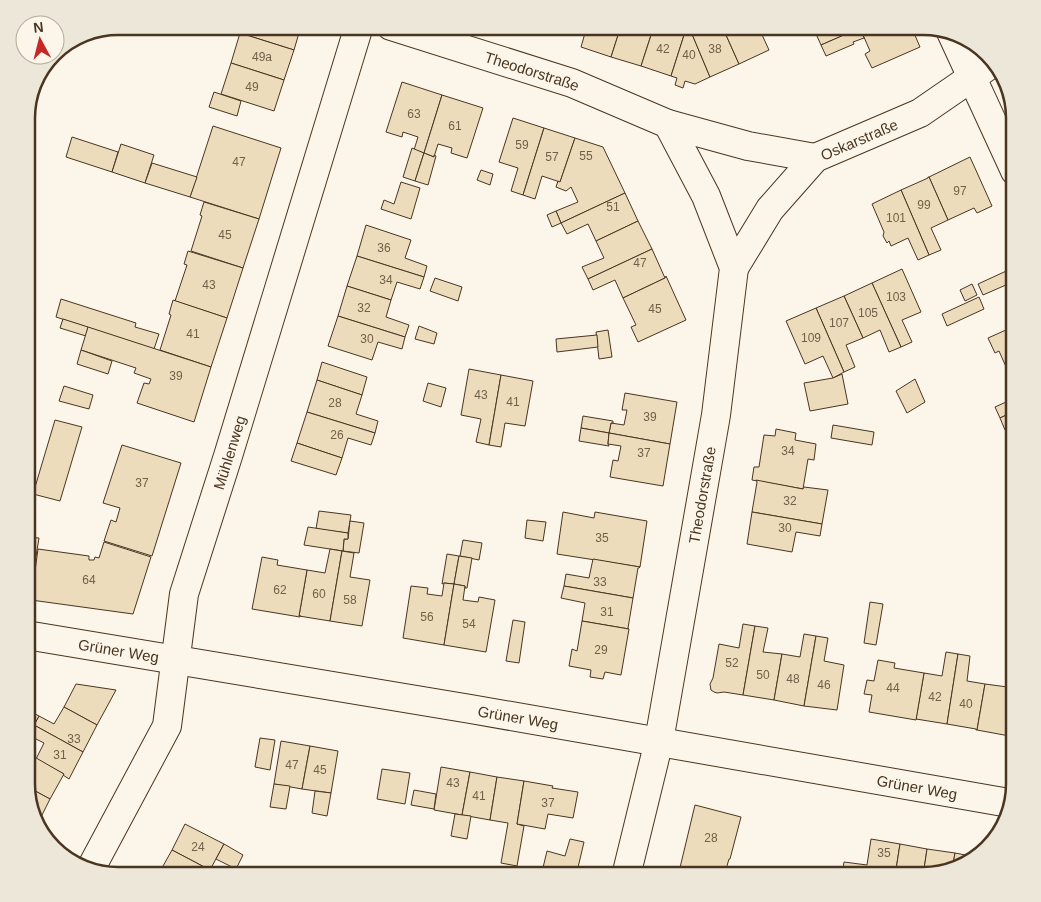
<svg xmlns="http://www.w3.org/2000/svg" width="1041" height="902" viewBox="0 0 1041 902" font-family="Helvetica,sans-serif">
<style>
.building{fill:#ecdcbc;stroke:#4a3520}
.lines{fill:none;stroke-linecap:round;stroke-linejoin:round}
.minor-casing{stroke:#4a3520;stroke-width:30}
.minor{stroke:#fbf6e9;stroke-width:28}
.labels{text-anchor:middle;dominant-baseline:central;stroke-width:4;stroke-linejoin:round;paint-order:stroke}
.number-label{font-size:12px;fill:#725f47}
.street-label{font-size:15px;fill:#4a3520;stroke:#fbf6e9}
.rim{fill:none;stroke:#4a3520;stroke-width:2.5}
</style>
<rect width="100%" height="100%" fill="#fbf6e9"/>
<g class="building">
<polygon points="242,26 301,26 294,50 240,33"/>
<polygon points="587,26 621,26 611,57 581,47"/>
<polygon points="621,26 654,26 641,66 611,57"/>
<polygon points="654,26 668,26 685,32 671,76 641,66"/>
<polygon points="683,26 692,27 695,33 692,34 710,77 695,84 685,81 683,88 675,85 677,78 671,76 685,32 682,31"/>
<polygon points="708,26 722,26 739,64 710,77 692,34"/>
<polygon points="722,26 758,26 769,50 739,64"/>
<polygon points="832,26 859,26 860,28 821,45 816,34"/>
<polygon points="863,26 911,26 920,47 872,68 865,54 870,51 860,28"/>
<polygon points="860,28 864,38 853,42 854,44 826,56 821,45"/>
<polygon points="240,33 294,50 284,80 231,63"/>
<polygon points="231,63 284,80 274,111 221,94"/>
<polygon points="402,82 442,95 424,153 414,150 418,137 403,132 402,137 386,132"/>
<polygon points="214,92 241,101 237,116 209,107"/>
<polygon points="442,95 483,108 467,158 451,153 452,148 438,144 434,157 424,153"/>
<polygon points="513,118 544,128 523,195 511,191 518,168 499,162"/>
<polygon points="213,126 281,148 259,219 190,197"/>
<polygon points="544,128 575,138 560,182 542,176 535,199 523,195"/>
<polygon points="72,137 118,152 112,172 66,157"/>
<polygon points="575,138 603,147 625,193 561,223 556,211 578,202 571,187 566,191 556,187 558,181 560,182"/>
<polygon points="121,144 154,155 145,183 112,172"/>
<polygon points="412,148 424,153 415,181 403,177"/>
<polygon points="424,153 434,157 434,155 436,156 428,185 415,181"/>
<polygon points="970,157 992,206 977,213 974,208 948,220 929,177"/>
<polygon points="152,163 197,177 190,197 145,183"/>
<polygon points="481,170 493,174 490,185 477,180"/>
<polygon points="928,177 929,177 948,220 931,228 941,250 929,255 901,190 928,178"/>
<polygon points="401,182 420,188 411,219 381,209 384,200 394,204"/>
<polygon points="901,190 929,255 918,260 908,238 891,246 889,241 887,243 883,236 884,232 872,204"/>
<polygon points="625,193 638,221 596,241 588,224 567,234 561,223"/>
<polygon points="204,202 259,219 243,268 191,251 202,216 200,215"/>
<polygon points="556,211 561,223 552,227 547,215"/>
<polygon points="638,221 652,249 588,279 582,267 604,258 596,241"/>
<polygon points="366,225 411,240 405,258 427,266 424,277 357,256"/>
<polygon points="652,249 665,278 623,298 615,280 593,290 588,279"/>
<polygon points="188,251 243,268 227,318 175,301 187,265 184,264"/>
<polygon points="357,256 424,277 420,289 397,282 391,300 347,286"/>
<polygon points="1015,267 1015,281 983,295 978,284"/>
<polygon points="902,269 921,312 902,320 912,342 901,347 872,283"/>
<polygon points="666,276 686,320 638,342 631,327 636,325 623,298 665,278"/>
<polygon points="435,278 462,287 458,301 430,291"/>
<polygon points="872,283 901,347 889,352 880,330 863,338 844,296"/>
<polygon points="972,284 977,295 965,301 960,290"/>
<polygon points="347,286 391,300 386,317 409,325 405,337 338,316"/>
<polygon points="844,296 863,338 846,345 855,367 844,372 816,308"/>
<polygon points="979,297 984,309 947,326 942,314"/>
<polygon points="61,299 136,323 135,327 159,334 154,349 56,317"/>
<polygon points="173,300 227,318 211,367 160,350 171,315 169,314"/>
<polygon points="816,308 844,372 833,378 823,356 805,364 786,321"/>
<polygon points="338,316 405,337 402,349 378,342 372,360 328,346"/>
<polygon points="63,319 88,327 86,336 60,328"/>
<polygon points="419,326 437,333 434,344 415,339"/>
<polygon points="1015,326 1015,377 1009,380 1008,379 1011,378 999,351 995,353 988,338"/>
<polygon points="88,327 211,367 194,422 137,403 144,383 149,384 151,379 134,373 136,368 81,350"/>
<polygon points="608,330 612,357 599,359 596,332"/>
<polygon points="597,335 598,347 557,352 556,339"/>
<polygon points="81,350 112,361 108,374 77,364"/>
<polygon points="322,362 367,377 362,395 317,380"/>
<polygon points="469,369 501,375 489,445 476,442 481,419 461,415"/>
<polygon points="842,374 848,404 810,411 804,383 833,378"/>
<polygon points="501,375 533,381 525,426 505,423 501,447 489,445"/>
<polygon points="1015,377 1015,393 1009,380"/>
<polygon points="915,379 925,402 907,413 896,391"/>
<polygon points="317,380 362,395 356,414 378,421 375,433 307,412"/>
<polygon points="428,383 446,388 441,407 423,401"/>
<polygon points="64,386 93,395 89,409 59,401"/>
<polygon points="625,393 677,402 670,444 609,433 611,423 624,425 627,410 622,410"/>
<polygon points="1015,398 1015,411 1000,418 995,407"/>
<polygon points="1015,411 1015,425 1005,430 1000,418"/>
<polygon points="307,412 375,433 371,445 348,438 342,458 297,443"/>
<polygon points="583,416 613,421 613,423 611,423 609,433 581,428"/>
<polygon points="55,420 82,427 60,501 33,494"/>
<polygon points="833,425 874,432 872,445 831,438"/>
<polygon points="581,428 609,433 608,444 609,446 579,441"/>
<polygon points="776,429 796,433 795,440 816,444 814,460 808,459 803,489 752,480 754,467 759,467 764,435 775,436"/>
<polygon points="609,433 670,444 663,486 610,477 613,460 618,461 621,446 608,444"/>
<polygon points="297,443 342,458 336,475 291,461"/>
<polygon points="122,445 181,463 152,556 104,541 111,520 116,522 120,508 103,503"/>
<polygon points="756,480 803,489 804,487 828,490 822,524 752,512 757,482"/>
<polygon points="319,511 351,515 348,533 316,529"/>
<polygon points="563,512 594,518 595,512 647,521 640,567 557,554"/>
<polygon points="752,512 822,524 820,536 796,532 792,552 747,544"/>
<polygon points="527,520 546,522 543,541 525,538"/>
<polygon points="350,521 364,523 359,553 343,551 344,539 348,539"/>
<polygon points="308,527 348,533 348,539 344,539 343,551 304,545"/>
<polygon points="26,537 39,538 29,599 26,599"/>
<polygon points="463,540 482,543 479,560 460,556"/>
<polygon points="104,542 151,557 133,614 31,600 38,549 89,556 89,560 94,560 95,557 99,558"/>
<polygon points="330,549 342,551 330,621 299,616 307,570 325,573"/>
<polygon points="342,551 354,553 350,577 370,580 362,626 330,621"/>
<polygon points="447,554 459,556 454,584 444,583 442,584"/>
<polygon points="459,556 472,558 467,588 465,588 465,586 454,584"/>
<polygon points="262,557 278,560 277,565 307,570 299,616 300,615 300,617 252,609"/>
<polygon points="593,559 640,567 639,568 638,568 633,598 564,586 566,574 589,578"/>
<polygon points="1015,568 1015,582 1013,583 1008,571"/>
<polygon points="444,583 454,584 444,645 403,638 411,586 428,588 427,594 442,596"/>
<polygon points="454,584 465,586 463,600 478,602 479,597 495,600 486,652 444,645"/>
<polygon points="564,586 633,598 628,628 629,629 582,621 585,603 561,598"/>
<polygon points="870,602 883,604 876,645 864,643"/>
<polygon points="513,620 525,622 519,663 506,661"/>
<polygon points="582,621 629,629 621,675 605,672 603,679 590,677 591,670 569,666 572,649 577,651"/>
<polygon points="743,624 755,626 743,695 724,692 717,693 714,692 711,690 710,684 713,678 719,644 739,648"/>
<polygon points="755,626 768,628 763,652 782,654 774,700 743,695"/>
<polygon points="804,634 816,636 804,706 774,700 782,654 800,657"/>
<polygon points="816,636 828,638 824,661 844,665 837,710 804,706"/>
<polygon points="946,652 958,654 947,724 916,719 924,673 942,676"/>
<polygon points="958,654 970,656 967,681 985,684 977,730 976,730 976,729 947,724"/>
<polygon points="878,660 895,663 894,668 924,673 916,720 869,712 872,695 864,694 867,680 874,681"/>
<polygon points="76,684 116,690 97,725 64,707"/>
<polygon points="985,684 1015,688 1015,737 977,730"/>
<polygon points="64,707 97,725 83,752 34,725 39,716 54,724"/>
<polygon points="28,710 39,716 34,725 26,722 26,714"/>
<polygon points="34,725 83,752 69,779 63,775 64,774 36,759 44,743 28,735"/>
<polygon points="260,738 275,740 270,770 255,767"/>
<polygon points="281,741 310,746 302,789 274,784"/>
<polygon points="310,746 338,751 331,793 302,789"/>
<polygon points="31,755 64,774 50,799 26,786 26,762"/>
<polygon points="441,767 470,772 462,815 434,810"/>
<polygon points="382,769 410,773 405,804 377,799"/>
<polygon points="470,772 497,777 490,820 462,815"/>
<polygon points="497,777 524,781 517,824 524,826 517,866 501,863 508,823 490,820"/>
<polygon points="524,781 553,786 552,788 578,792 573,818 548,814 545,829 517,824"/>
<polygon points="274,784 290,786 286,809 270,807"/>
<polygon points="26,786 50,799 40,819 26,790"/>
<polygon points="414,790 436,794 434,809 411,805"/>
<polygon points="315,791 331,793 327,816 312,813"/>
<polygon points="695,805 741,817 730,859 729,859 724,876 678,876"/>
<polygon points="455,814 471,816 467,839 451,836"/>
<polygon points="185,824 224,844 210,870 172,850"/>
<polygon points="570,839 584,842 576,876 541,876 547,851 565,856"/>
<polygon points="871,839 900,844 895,876 842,876 844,862 867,865"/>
<polygon points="224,844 243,855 236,869 216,859"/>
<polygon points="900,844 927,849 923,876 895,876"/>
<polygon points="927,849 955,853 952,870 923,876"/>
<polygon points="172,850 210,870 207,876 158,875"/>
<polygon points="955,853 976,857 958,869 952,870"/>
</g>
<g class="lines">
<g class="minor-casing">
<g id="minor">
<path id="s1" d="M 391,26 L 572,83 L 668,124 L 706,196 L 734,268 L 716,415 L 659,741 L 626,876"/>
<polyline points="951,32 1015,171"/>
<polyline points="668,124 748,146 815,158"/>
<path id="s2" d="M 734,268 L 770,209 L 815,158 L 920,113 L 994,62"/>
<path id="s3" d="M 26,635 C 354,688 682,745 1009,803"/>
<path id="s4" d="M 90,870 L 167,726 L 184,594 L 228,456 L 359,26"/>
</g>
</g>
<use href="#minor" class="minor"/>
</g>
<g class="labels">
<g class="number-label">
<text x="663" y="49">42</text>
<text x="715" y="49">38</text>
<text x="689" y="55">40</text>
<text x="262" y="57">49a</text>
<text x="252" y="87">49</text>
<text x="414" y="114">63</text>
<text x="455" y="126">61</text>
<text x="522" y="145">59</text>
<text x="586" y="156">55</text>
<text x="552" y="157">57</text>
<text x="239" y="162">47</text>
<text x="960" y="191">97</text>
<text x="924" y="205">99</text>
<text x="613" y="207">51</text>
<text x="896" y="218">101</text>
<text x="225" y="235">45</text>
<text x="384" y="248">36</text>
<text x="640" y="263">47</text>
<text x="386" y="280">34</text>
<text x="209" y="285">43</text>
<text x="896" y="297">103</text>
<text x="364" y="308">32</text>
<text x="655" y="309">45</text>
<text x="868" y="313">105</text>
<text x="839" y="323">107</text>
<text x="193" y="334">41</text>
<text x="811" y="338">109</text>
<text x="367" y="339">30</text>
<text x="176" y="376">39</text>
<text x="481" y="395">43</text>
<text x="513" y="402">41</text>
<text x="335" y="403">28</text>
<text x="650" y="417">39</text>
<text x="337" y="435">26</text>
<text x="788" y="451">34</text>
<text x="644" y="453">37</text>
<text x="142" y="483">37</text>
<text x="790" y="501">32</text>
<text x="785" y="528">30</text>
<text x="602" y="538">35</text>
<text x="89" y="580">64</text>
<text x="600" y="582">33</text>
<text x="280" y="590">62</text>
<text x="319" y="594">60</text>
<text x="350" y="600">58</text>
<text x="607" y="612">31</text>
<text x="427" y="617">56</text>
<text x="469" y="624">54</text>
<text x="601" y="650">29</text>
<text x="732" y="663">52</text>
<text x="763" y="675">50</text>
<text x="793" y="679">48</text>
<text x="824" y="685">46</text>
<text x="893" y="688">44</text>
<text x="935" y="697">42</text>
<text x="966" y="704">40</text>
<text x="74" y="739">33</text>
<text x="60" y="755">31</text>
<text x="292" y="765">47</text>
<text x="320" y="770">45</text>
<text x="453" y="783">43</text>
<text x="479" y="796">41</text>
<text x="548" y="803">37</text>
<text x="711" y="838">28</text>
<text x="198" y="847">24</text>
<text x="884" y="853">35</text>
</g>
<g class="street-label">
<text stroke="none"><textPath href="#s1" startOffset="148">Theodorstraße</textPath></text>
<text stroke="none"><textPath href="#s2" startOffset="185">Oskarstraße</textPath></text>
<text stroke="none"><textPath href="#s4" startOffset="445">Mühlenweg</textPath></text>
<text transform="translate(702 495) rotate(-80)">Theodorstraße</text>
<text stroke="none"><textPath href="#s3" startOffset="94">Grüner Weg</textPath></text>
<text stroke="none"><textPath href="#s3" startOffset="499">Grüner Weg</textPath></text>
<text stroke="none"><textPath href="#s3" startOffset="904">Grüner Weg</textPath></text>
</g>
</g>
<path d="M0 0H1041V902H0ZM118 35H923A83 83 0 0 1 1006 118V784A83 83 0 0 1 923 867H118A83 83 0 0 1 35 784V118A83 83 0 0 1 118 35Z" fill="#ede7d9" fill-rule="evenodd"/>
<path class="rim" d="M118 35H923A83 83 0 0 1 1006 118V784A83 83 0 0 1 923 867H118A83 83 0 0 1 35 784V118A83 83 0 0 1 118 35Z"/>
<g transform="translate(40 40) rotate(353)"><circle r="24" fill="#fbf6e9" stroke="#b4a999"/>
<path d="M0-4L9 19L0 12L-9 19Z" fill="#c62828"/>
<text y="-8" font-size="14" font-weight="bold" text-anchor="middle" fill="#4a3520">N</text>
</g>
</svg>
